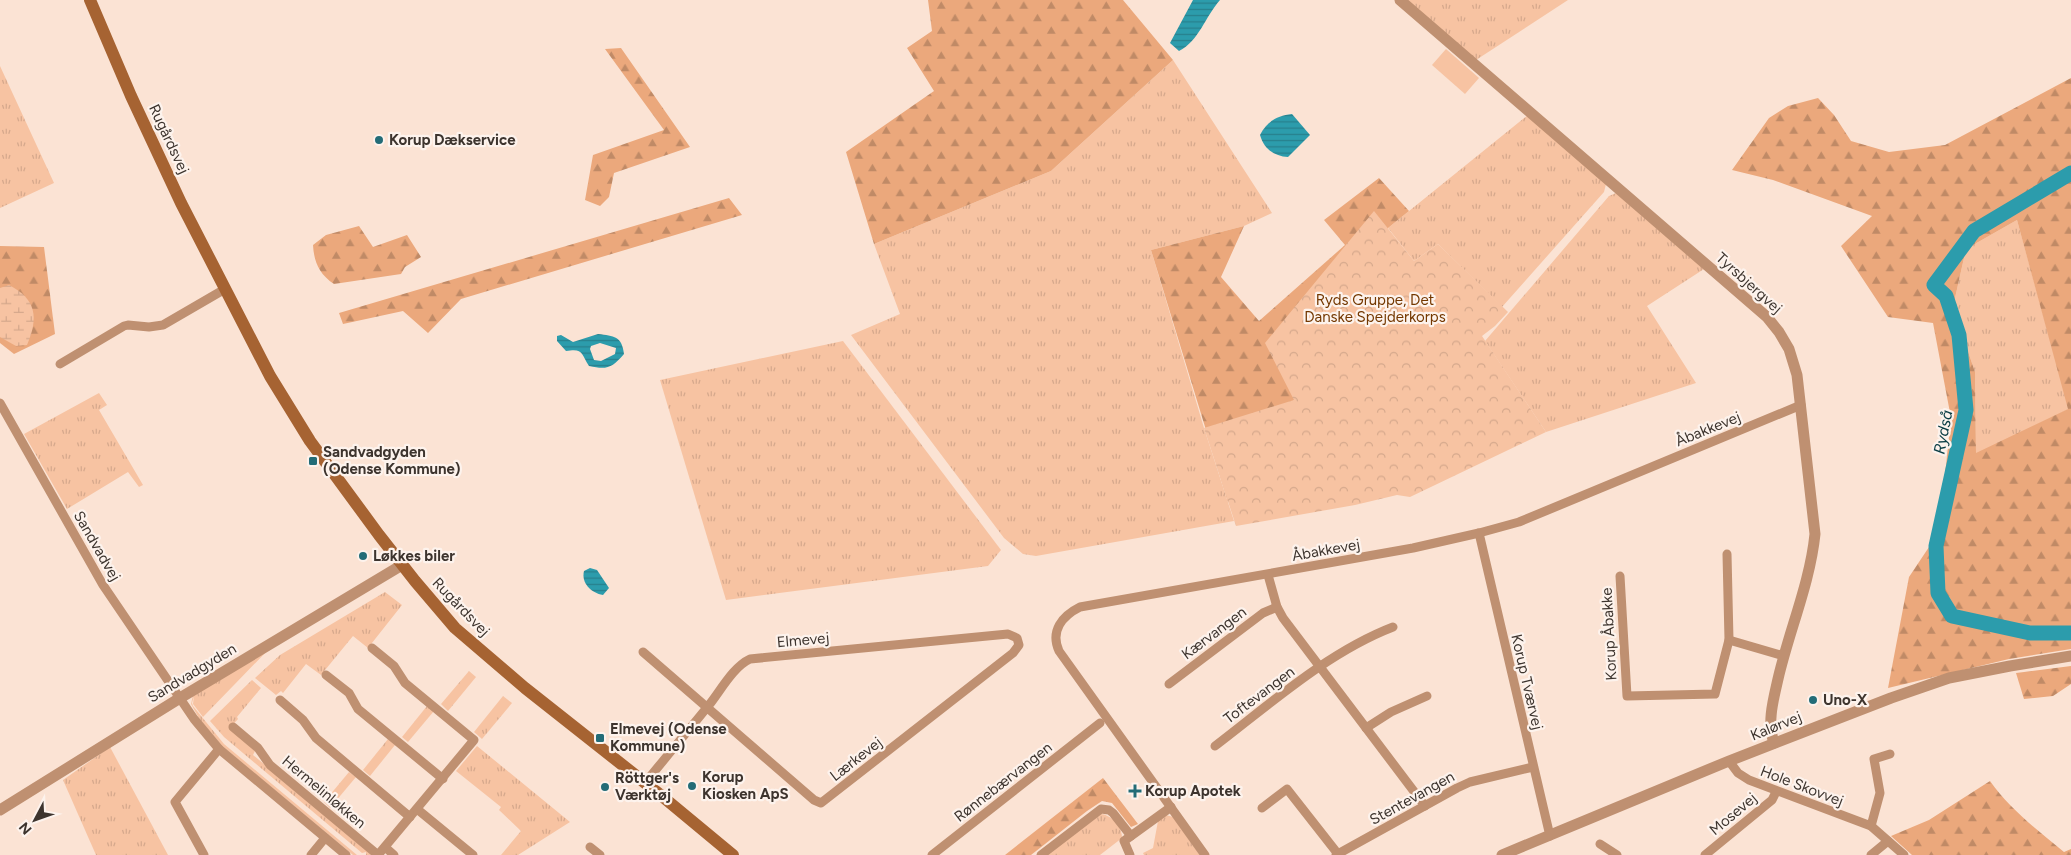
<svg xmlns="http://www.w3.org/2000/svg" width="2071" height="855" viewBox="0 0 2071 855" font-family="Figtree,sans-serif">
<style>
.grass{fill:url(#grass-tufts)}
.forest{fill:url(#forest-firs);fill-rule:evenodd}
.wetland{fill:url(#wetland-marsh)}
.park{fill:url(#park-crowns)}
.garden{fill:#f7c3a2}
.water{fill:url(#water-rules);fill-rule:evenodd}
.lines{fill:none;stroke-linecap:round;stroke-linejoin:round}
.river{stroke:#2c9cac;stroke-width:15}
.minor{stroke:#bf9071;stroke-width:9}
.tertiary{stroke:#bf9071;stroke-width:11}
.secondary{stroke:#a66332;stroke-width:12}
.poi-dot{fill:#236c77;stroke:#fdf3ed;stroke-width:2}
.labels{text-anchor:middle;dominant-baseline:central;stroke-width:4.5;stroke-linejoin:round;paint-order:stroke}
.street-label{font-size:15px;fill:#3d342e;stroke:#fdf3ed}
.poi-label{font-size:15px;font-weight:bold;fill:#3d342e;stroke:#fdf3ed;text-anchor:start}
.park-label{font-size:15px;fill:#743800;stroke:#fdf3ed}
.water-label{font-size:16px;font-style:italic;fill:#0b3d44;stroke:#fdf3ed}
</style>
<defs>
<pattern id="grass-tufts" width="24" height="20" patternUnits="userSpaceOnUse" patternTransform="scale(1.25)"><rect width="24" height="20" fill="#f7c3a2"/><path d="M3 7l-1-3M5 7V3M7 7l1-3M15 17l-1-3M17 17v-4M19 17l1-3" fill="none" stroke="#d5a88c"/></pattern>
<pattern id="forest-firs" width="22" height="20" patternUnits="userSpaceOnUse" patternTransform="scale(1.25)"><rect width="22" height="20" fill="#eba87c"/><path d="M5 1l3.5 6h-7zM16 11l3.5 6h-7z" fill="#c08a66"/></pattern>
<pattern id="wetland-marsh" width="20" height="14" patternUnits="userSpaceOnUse" patternTransform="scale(1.25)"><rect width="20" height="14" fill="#f7c3a2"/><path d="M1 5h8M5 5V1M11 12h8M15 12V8" fill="none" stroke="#d5a88c"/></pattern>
<pattern id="park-crowns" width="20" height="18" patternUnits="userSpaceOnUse" patternTransform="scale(1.25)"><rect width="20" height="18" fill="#f7c3a2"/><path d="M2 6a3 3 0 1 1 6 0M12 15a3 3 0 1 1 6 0" fill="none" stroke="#d5a88c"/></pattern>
<pattern id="water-rules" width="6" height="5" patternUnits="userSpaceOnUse" patternTransform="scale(1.25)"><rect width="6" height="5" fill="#2c9cac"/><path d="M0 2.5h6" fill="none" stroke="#27808c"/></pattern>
</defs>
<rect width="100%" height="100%" fill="#fbe3d4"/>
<g class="grass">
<polygon points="1406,0 1568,0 1476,60"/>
<polygon points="1173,60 1272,213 1244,226 1151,250 1204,428 1234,521 1036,556 1023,554 1004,538 851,335 900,314 874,244 1051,171"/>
<polygon points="0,66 54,183 0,208"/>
<polygon points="1528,115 1606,184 1604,192 1502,307 1438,244 1414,261 1388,228"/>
<polygon points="1616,193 1704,269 1647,306 1696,383 1546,432 1485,341 1609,196"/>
<polygon points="2017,220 2069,409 1976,454 1975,372 1953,307 1966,249"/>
<polygon points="843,341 1001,550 988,566 726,600 660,380"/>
<polygon points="99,393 107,405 99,410 143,485 139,487 128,472 67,509 24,434"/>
<polygon points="385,592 402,605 368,648 353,636 321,675 306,664 283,693 281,691 276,695 255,678 280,655"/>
<polygon points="267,651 203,717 193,704 194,696 192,703 193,706 224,744 357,855 353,855 223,747 200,720 191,704 193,695"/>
<polygon points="469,671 476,677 448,711 441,704"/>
<polygon points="252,680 261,688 237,717 238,719 230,728 255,751 253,755 372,853 370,855 366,855 366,852 362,853 224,737 210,721"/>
<polygon points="503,696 512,703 482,739 474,732"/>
<polygon points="427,706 434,711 408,742 402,737"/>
<polygon points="388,739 395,745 370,776 363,770"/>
<polygon points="477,746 570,822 518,855 501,855 521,831 499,810 501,807 456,771"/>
<polygon points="110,747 168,855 96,855 63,780"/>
<polygon points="349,772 356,777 330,808 324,802"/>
<path d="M 1101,814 C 1112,815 1122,827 1122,838 L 1100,855 L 1047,855 Z"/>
<polygon points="1166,815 1173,817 1200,855 1144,855 1143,853 1153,848 1158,821"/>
</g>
<g class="forest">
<polygon points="928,0 1123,0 1173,60 1051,171 874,244 846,152 934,91 907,48 932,31"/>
<polygon points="621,48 690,147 614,173 609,197 600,206 585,200 593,155 664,130 605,49"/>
<path d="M 2071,78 L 2071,649 L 2009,659 L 1888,688 L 1909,577 L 1939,532 L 1951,418 L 1933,323 L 1888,317 L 1841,246 L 1872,216 L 1773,180 L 1732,170 L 1769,118 L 1788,106 L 1818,98 L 1834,115 L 1851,141 L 1889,152 L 1945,145 ZM 2017,220 L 2068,409 L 1976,453 L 1975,372 L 1953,307 L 1966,249 Z"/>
<polygon points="1379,178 1409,211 1388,228 1294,400 1228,502 1151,250 1244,226 1221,277 1259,321 1345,245 1324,220"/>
<polygon points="729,198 742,215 461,299 428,333 403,311 343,324 339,313"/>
<path d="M 359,226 L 373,247 L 407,235 L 421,257 L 405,267 L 401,274 L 334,284 C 319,274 314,262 313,245 L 326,235 Z"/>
<polygon points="0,246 44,247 55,334 14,354 0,343"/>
<polygon points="2071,666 2071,684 2053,696 2024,699 2016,673"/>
<polygon points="1103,778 1138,824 1131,827 1112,803 1102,801 1087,811 1031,855 1005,855"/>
<path d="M 1990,781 C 2010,809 2037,830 2064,852 L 2071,849 L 2071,855 L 1912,855 L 1891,836 L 1929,820 Z"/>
</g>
<path class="wetland" d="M 9,285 C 36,299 39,317 27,345 L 16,346 L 0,337 L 0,288 Z"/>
<polygon class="park" points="1374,211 1414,261 1438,244 1508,312 1495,326 1482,336 1546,432 1410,497 1397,495 1355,505 1236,526 1204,428 1294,400 1265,343"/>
<polygon class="garden" points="1446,49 1479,78 1465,94 1432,65"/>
<g class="water">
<path d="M 1193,0 L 1220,0 C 1205,17 1199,41 1179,51 L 1170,43 Z"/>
<path d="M 1292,114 L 1310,135 L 1288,157 C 1274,156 1264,149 1260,135 C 1267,121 1277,116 1292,114 Z"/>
<path d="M 598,334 C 614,336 622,336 624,354 C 612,368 607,370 589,366 C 581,353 583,348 566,351 L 557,341 L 557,336 L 561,335 L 573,342 ZM 600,343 L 616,348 L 615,354 L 601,361 L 594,360 L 590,349 L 591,346 Z"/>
<path d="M 590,568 L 597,570 L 609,588 L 603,595 C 591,593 581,583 584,571 Z"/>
</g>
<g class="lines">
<polyline class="river" points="2071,173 1974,231 1934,285 1946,296 1959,335 1966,410 1936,546 1938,593 1952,616 2030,633 2071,633"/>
<g class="minor">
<polyline points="60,364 124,326 128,325 149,327 163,325 225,289"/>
<polyline points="0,403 103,585 194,719 219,749 346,855"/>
<polyline points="1479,533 1550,836"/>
<polyline points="1268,575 1277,607 1283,618 1425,806"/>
<polyline points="1620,576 1627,696 1715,694 1729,640 1727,554"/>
<polyline points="1729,640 1784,656"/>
<path d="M 643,652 L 814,800 L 821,803 L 1013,653 L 1019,645 L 1017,638 L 1008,634 L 750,659 C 733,667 721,690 709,705 C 688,731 666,757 645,783"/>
<polyline points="326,675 349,693 358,709 443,779"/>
<polyline points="1169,684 1263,613 1277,607"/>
<polyline points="280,700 303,720 316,738 410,817"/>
<polyline points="233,727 258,748 270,765 378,855 474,740 405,683 394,666 372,648"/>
<polyline points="1366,728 1391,712 1427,696"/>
<path d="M 1215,746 C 1270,704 1328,652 1393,627"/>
<polyline points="1729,761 1738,773 1749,780 1871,826 1904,855"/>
<polyline points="1262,808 1287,789 1338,854"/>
<polyline points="417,809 473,855"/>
<polyline points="1871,826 1880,793 1874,759 1890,754"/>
<polyline points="1600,844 1617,855"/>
<polyline points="385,847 394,855"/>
<polyline points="590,847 600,855"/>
<polyline points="204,855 175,802 219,749"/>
<polyline points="311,855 325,838"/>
<polyline points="932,855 1100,723"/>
<polyline points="1041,855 1101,809 1109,810 1113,813 1131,836"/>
<polyline points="1130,855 1124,841 1171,807"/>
<path d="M 1205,855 L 1059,651 C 1050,631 1062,616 1080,607 L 1413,548 L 1479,533 L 1519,522 L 1801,405"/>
<polyline points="1336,855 1457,788 1470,782 1533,767"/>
<polyline points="1705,855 1772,800 1776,792"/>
<polyline points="1871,855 1888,841"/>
</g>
<g class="tertiary">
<path d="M 1400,0 L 1767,317 L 1779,332 L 1789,349 L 1797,375 L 1815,534 C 1810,583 1789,631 1778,679 C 1773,701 1767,722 1774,743"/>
<polyline points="0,810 180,698 402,565"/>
<polyline points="1502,855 1729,761 1891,698 1949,678 2010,666 2071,656"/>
</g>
<polyline class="secondary" points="90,0 131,96 181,203 270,376 310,441 379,535 415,581 455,628 525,688 663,797 733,855"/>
</g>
<g class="poi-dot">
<circle cx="379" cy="140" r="5"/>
<rect x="308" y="456" width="10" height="10" rx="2.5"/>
<circle cx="363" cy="556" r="5"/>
<circle cx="1813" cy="700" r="5"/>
<rect x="595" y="733" width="10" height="10" rx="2.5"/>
<circle cx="692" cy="786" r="5"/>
<circle cx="605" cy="787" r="5"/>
<path d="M1132.5 783.5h5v5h5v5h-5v5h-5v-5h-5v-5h5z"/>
</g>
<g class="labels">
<g class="street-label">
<text transform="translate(169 139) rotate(65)">Rugårdsvej</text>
<text transform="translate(1749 283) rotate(42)">Tyrsbjergvej</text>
<text transform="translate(1708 429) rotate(-22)">Åbakkevej</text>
<text transform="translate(97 546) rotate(60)">Sandvadvej</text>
<text transform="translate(1326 550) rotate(-10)">Åbakkevej</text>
<text transform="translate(461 607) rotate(46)">Rugårdsvej</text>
<text transform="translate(1214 633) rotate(-37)">Kærvangen</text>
<text transform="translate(1609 634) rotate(-93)">Korup Åbakke</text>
<text transform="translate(803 640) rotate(-5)">Elmevej</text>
<text transform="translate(192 673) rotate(-31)">Sandvadgyden</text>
<text transform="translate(1527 682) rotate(77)">Korup Tværvej</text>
<text transform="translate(1259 695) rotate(-37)">Toftevangen</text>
<text transform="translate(1776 726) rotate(-22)">Kalørvej</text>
<text transform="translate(856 759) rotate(-38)">Lærkevej</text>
<text transform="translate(1003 782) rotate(-38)">Rønnebærvangen</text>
<text transform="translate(1802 786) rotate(21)">Hole Skovvej</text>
<text transform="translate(324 792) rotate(40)">Hermelinløkken</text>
<text transform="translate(1412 798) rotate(-29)">Stentevangen</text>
<text transform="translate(1733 814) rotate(-40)">Mosevej</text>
</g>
<g class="poi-label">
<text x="389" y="140">Korup Dækservice</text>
<text x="323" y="452">Sandvadgyden<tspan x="323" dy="17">(Odense Kommune)</tspan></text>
<text x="373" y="556">Løkkes biler</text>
<text x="1823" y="700">Uno-X</text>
<text x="610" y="729">Elmevej (Odense<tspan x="610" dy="17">Kommune)</tspan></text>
<text x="702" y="777">Korup<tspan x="702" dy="17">Kiosken ApS</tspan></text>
<text x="615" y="778">Röttger's<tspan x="615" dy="17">Værktøj</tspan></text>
<text x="1145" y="791">Korup Apotek</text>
</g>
<g class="park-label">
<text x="1375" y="300">Ryds Gruppe, Det<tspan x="1375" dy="17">Danske Spejderkorps</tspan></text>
</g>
<g class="water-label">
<text transform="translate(1943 432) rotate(-79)">Rydså</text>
</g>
</g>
<g transform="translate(35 820) rotate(229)" stroke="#fdf3ed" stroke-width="4" paint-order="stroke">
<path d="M0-4L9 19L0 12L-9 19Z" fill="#3d342e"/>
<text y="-8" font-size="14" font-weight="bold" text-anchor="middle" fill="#3d342e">N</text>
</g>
</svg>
